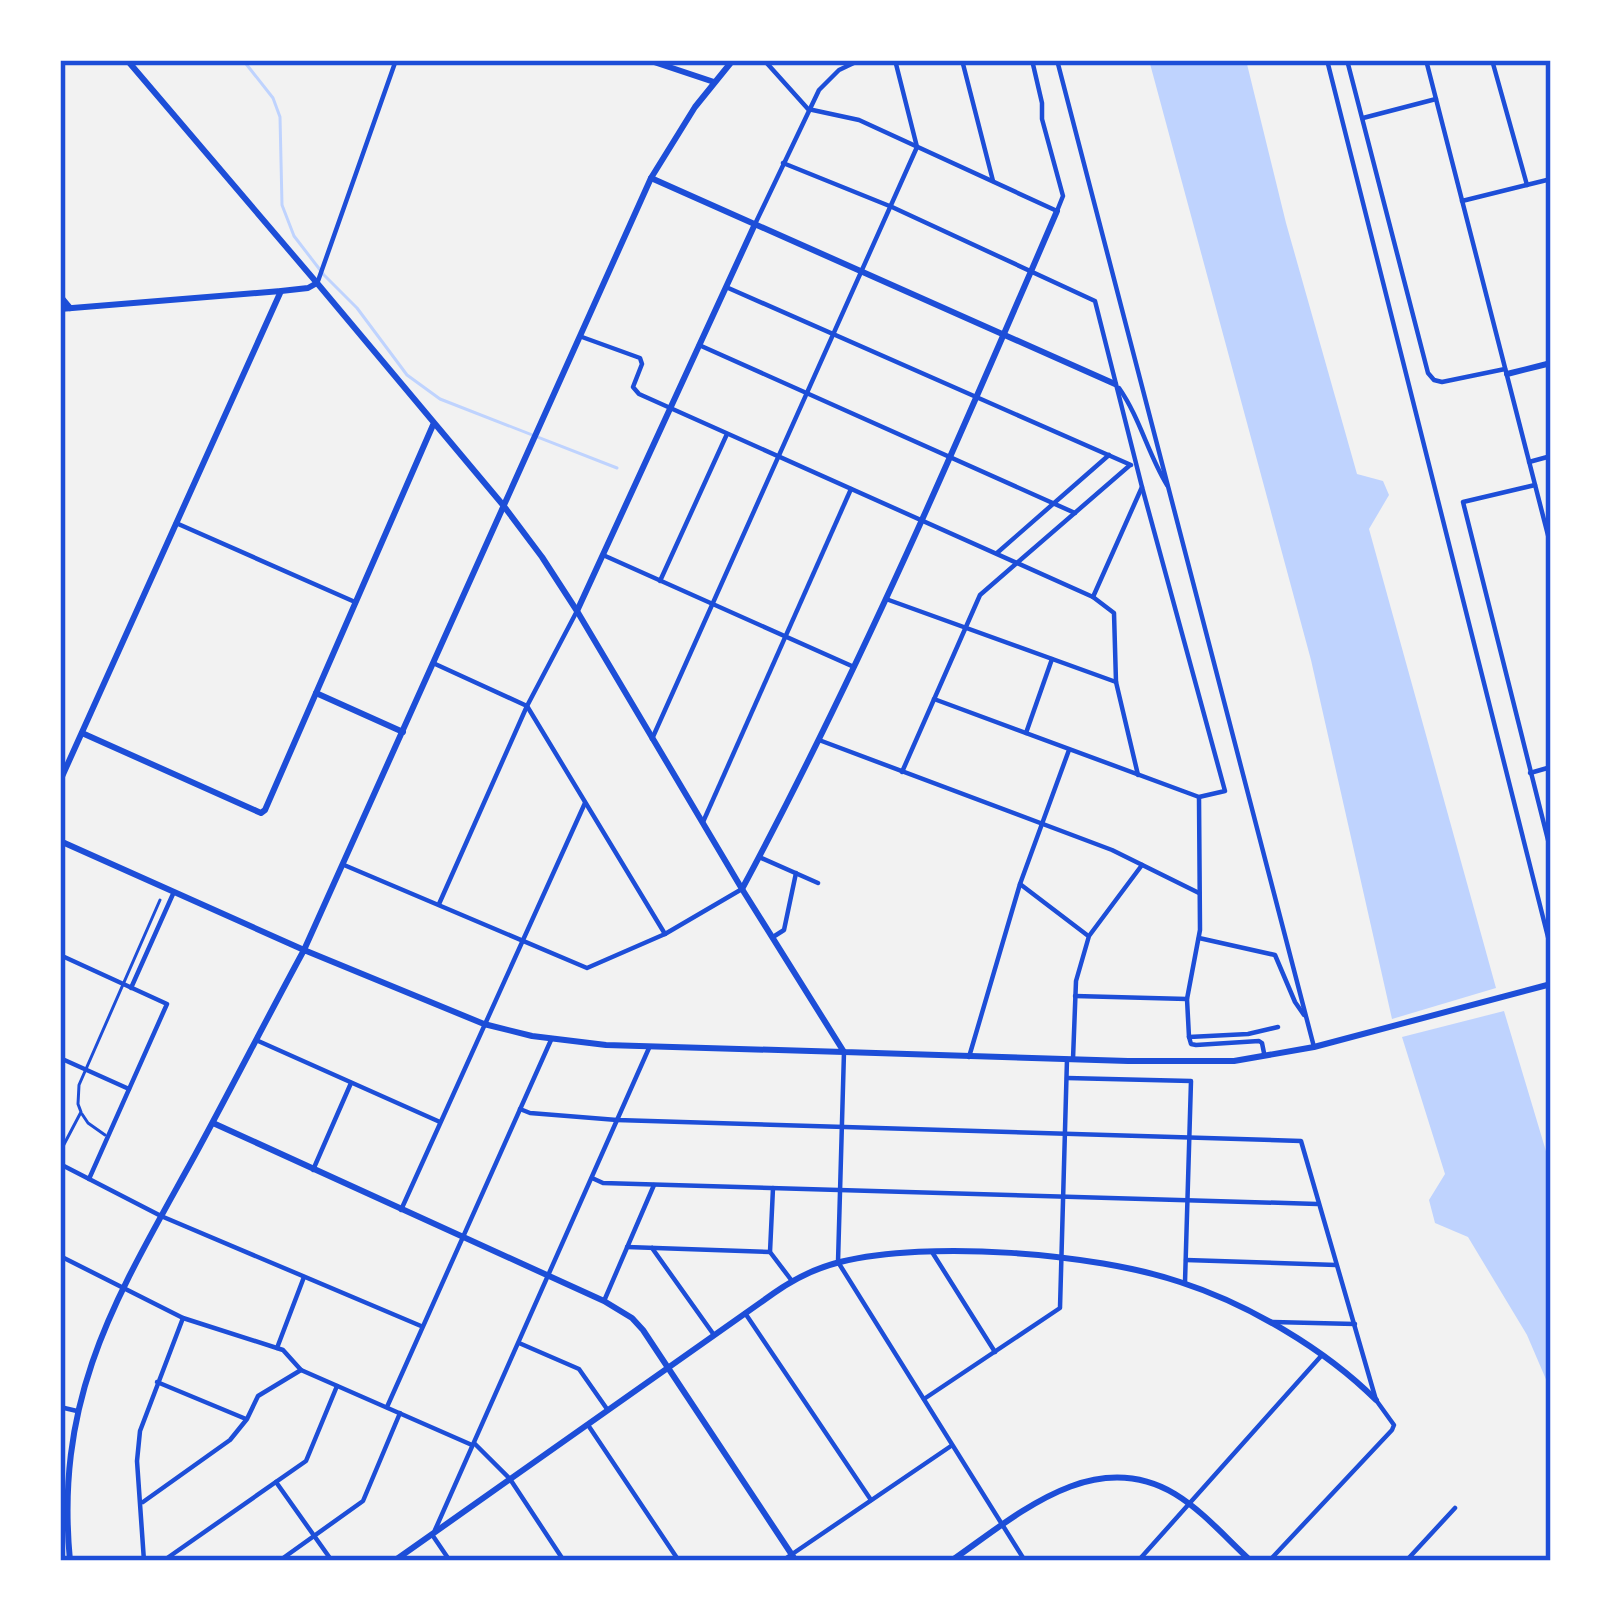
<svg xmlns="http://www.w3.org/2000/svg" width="1611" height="1621" viewBox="0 0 1611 1621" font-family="'Public Sans',sans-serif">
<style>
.water{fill:#bfd3fe}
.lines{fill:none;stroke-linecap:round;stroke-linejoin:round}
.stream{stroke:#bfd3fe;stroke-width:3}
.pedestrian{stroke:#1d4ed8;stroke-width:3}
.minor{stroke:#1d4ed8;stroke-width:4.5}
.tertiary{stroke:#1d4ed8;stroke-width:6}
.secondary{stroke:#1d4ed8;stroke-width:6}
.neatline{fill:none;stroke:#1d4ed8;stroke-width:4.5}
</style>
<rect width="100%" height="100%" fill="#f2f2f2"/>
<g class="water">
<polygon points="1149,60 1246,60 1286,223 1357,474 1383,481 1389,495 1369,529 1496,988 1392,1019 1311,660"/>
<polygon points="1504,1011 1551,1168 1551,1391 1527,1335 1468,1237 1435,1223 1429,1200 1445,1174 1402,1037"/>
</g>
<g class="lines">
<polyline class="stream" points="243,60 273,98 280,117 282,205 294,236 324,275 357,308 407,375 440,399 617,468"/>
<g class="pedestrian">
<polyline points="82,1114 88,1123 105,1135"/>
<polyline points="60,1152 81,1112 78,1104 79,1085 160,900"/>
</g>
<g class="minor">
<polyline points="764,60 808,109 859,120 1057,211 1063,196 1042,119 1042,103 1032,60"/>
<polyline points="962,60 993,181"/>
<polyline points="1057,60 1314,1047"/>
<polyline points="1327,60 1551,949"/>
<polyline points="1347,60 1428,373 1434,380 1442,382 1505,369"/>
<polyline points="1426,60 1551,547"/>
<polyline points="1492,60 1527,185"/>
<polyline points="1363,118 1436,99"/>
<polyline points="1462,201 1551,179"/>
<polyline points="756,222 819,90 839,70 860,60"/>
<polyline points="318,281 396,60"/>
<polyline points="726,287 1131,465"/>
<polyline points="582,337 640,358 642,364 633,387 639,394 1093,597 1142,487 1095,301 892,207 783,163"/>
<polyline points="699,345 1075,513"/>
<path d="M 1119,388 C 1140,418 1148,454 1167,485"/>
<polyline points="1529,462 1551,456"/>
<polyline points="1535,485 1463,502 1551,852"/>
<polyline points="176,523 355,602"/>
<polyline points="997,553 1109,455"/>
<polyline points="603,555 854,667"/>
<polyline points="660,581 727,434"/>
<polyline points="1093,597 1114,613 1116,682 1138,775"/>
<polyline points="886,599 1116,682"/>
<polyline points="433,663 527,706 665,934"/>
<polyline points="934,699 1199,797 1225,791 1142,487"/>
<polyline points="1026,733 1052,659"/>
<polyline points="652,739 917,147 895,60"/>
<polyline points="819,740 1112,850 1199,893"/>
<polyline points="902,772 980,595 1129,466"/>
<polyline points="1530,773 1551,767"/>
<polyline points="703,822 851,489"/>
<polyline points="759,857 818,883"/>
<polyline points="344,865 587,968 665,934 742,889"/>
<polyline points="1020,884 1087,935"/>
<polyline points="439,904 527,706 577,611"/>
<polyline points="773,937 784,930 796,873"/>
<polyline points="1199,938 1275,955 1295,1002 1304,1015"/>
<polyline points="60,955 167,1004 89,1179"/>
<polyline points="131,988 173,894"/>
<polyline points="1075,996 1187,999"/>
<polyline points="1189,1037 1187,999 1200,930 1199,798"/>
<polyline points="1189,1037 1191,1044 1196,1045 1259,1041 1262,1043 1264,1053"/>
<polyline points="1189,1037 1248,1034 1278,1027"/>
<polyline points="256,1040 440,1122"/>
<polyline points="844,1052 838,1262 1025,1561"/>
<polyline points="969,1057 1020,884 1069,750"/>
<polyline points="60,1058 129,1089"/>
<polyline points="1073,1059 1076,981 1089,936 1142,865"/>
<polyline points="1067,1078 1191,1081 1185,1282"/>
<polyline points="520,1109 530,1113 617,1120 1301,1141 1376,1400 1394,1425 1392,1430 1269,1561"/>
<polyline points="60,1164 161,1216 421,1326"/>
<polyline points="313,1170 351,1083"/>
<polyline points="592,1178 603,1183 1317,1204"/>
<polyline points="773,1188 770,1252 792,1281"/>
<polyline points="401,1210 585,803"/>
<polyline points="627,1247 770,1252"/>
<polyline points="652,1248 714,1335"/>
<polyline points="932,1252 995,1352"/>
<polyline points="60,1256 183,1318 283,1350 301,1370 472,1445"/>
<polyline points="1186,1260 1336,1265"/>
<polyline points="604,1301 654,1185"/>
<polyline points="745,1313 871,1500"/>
<polyline points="1273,1322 1355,1324"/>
<polyline points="519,1343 579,1369 607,1409"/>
<polyline points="277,1348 304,1277"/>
<polyline points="157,1382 246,1419"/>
<polyline points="924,1399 1060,1308 1067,1059"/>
<polyline points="60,1407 77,1411"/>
<polyline points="387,1407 551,1040"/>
<polyline points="588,1425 679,1561"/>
<polyline points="475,1444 510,1479 564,1561"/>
<polyline points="276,1482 332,1561"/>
<polyline points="143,1502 230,1440 247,1419 258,1396 301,1370"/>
<polyline points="435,1530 649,1048"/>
<polyline points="433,1536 450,1561"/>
<polyline points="144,1561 137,1461 140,1431 183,1318"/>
<polyline points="163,1561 306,1461 337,1386"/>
<polyline points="279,1561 363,1501 400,1413"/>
<polyline points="782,1561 951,1446"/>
<polyline points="1138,1561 1322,1355"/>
<polyline points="1406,1561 1455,1508"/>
</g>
<g class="tertiary">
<polyline points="648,60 714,82"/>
<polyline points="651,178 1115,384"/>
<polyline points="60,296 70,308"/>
<polyline points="60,309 281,291 308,288 317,283"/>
<polyline points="1507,374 1551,363"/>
<polyline points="577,611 755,224"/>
<polyline points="316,693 403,732"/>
<polyline points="82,733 261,813 265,810 433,425"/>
<polyline points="60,781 281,291"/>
<polyline points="60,841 304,950 651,178 695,107 733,60"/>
<path d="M 742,889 C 860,669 959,439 1057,211"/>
<polyline points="213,1123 604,1301 632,1318 643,1330 796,1561"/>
<path d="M 70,1561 C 54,1393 118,1295 195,1155 C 232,1087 267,1018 304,950 L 484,1024 L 532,1036 L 606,1045 L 844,1052"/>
<path d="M 394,1561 L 774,1293 C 794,1279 816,1268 840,1262 C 929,1240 1094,1253 1180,1282 C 1248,1304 1325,1349 1376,1400"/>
<path d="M 951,1561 C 1016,1516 1093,1445 1175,1494 C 1203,1511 1227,1539 1251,1561"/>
</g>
<polyline class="secondary" points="127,60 317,283 503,505 542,557 577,611 742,889 844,1052 1128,1061 1234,1061 1314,1047 1551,984"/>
</g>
<rect width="1611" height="1621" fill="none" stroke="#ffffff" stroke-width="126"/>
<rect x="63" y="63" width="1485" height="1495" class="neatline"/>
</svg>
